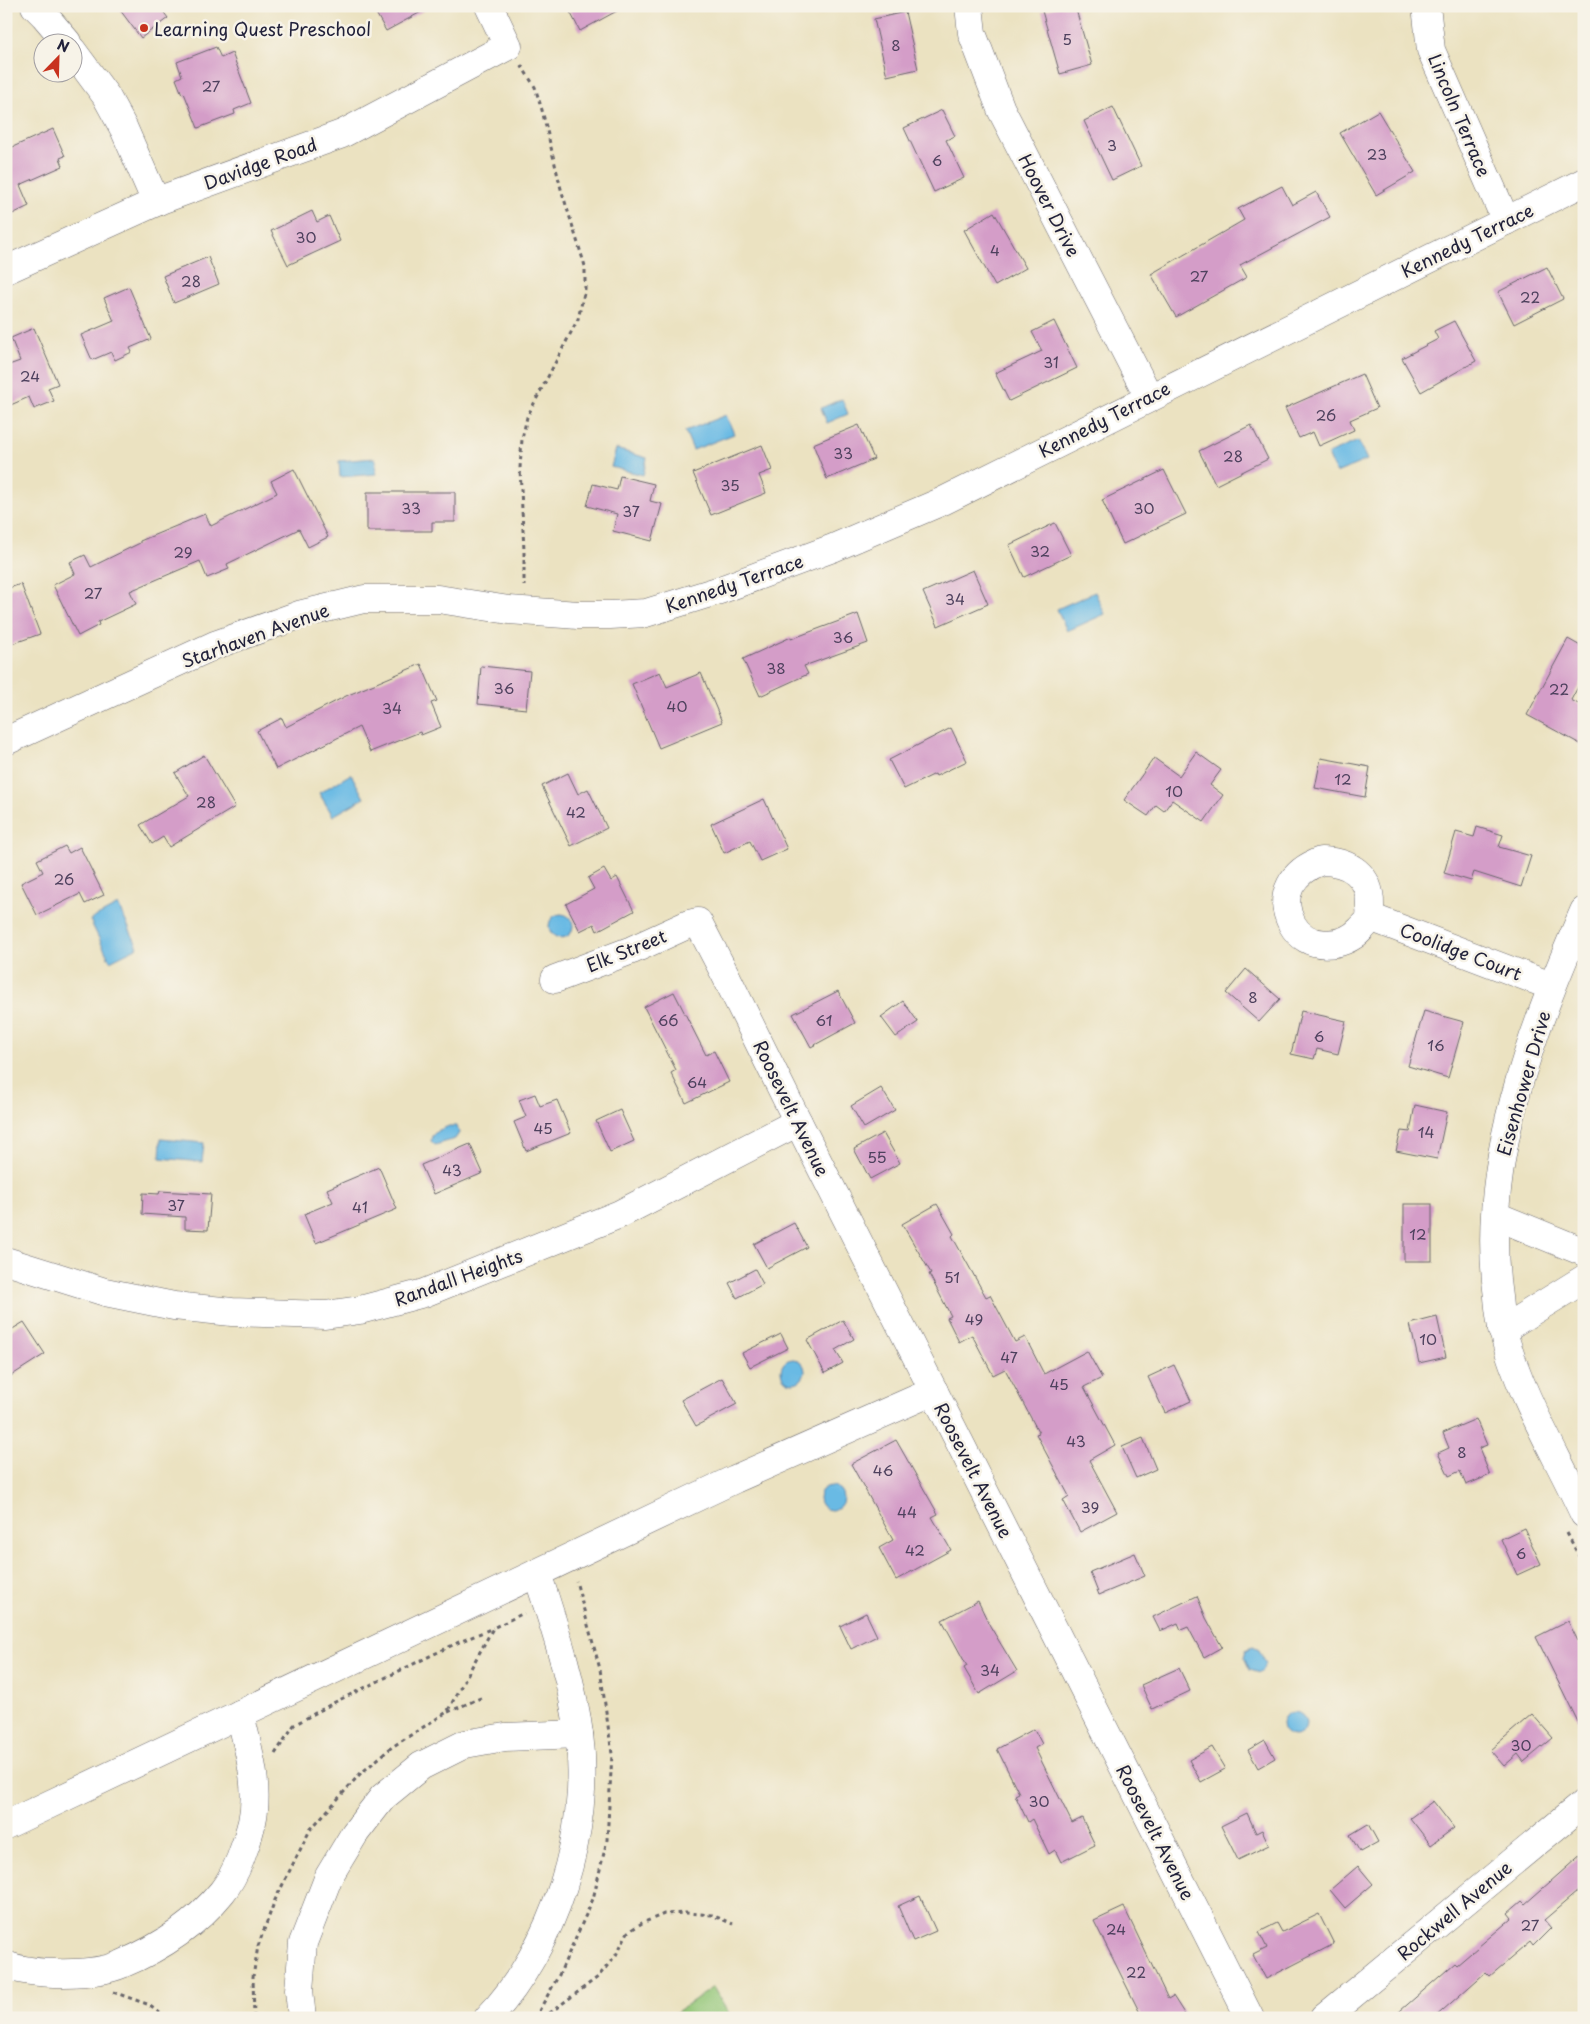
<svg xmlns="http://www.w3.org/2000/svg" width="1590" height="2024" viewBox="0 0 1590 2024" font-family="'Playpen Sans',sans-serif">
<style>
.green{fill:#93c677;stroke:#5a7459}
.water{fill:#69bae4;stroke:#466e90}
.building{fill:#d49dc8}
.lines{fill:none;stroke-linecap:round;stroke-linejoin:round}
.minor-casing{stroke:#68656a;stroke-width:29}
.path{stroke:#68656a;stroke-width:3;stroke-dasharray:4 4;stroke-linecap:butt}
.minor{stroke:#fff;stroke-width:28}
.poi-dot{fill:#c8321e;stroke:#f7f3e8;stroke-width:2}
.labels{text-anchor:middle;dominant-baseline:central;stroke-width:5;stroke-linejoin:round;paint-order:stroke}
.number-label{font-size:15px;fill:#4e415e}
.poi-label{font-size:18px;fill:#22223b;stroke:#f7f3e8;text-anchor:start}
.street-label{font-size:18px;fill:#22223b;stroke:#f7f3e8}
</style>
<rect width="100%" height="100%" fill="#f7f3e8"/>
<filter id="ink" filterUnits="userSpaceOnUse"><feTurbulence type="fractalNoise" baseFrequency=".02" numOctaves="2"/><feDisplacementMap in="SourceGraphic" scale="10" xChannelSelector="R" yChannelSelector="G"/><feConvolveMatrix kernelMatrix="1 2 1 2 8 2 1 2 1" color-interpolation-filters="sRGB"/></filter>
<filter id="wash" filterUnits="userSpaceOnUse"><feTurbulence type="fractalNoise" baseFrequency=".0096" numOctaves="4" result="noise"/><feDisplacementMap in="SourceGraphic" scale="20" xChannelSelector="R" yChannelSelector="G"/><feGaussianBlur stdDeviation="1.12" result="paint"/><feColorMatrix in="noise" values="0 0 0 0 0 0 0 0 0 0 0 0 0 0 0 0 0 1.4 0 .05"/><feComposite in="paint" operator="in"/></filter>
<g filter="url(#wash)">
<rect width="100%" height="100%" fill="#ebe2c1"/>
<polygon class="green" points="713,1987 731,2018 668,2018"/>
<g class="water">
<polygon points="842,399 848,414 827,423 821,408"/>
<polygon points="726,415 734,434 693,450 685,431"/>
<polygon points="1358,441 1367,460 1336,473 1328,454"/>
<polygon points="616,449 647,458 643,475 611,467"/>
<polygon points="375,458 376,474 340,477 339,461"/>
<polygon points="1095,592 1105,614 1067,631 1057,609"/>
<polygon points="351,774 364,798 333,816 319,793"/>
<polygon points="118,905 138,947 110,961 90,920"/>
<circle cx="561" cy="926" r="12"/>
<polygon points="449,1126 457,1126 459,1133 455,1139 435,1145 431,1141 432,1136 437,1131"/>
<polygon points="161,1139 204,1143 202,1162 160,1158"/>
<circle cx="793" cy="1371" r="12"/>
<circle cx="831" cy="1498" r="12"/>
<polygon points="1253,1647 1259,1650 1266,1664 1260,1673 1250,1670 1244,1657 1246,1650"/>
<circle cx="1294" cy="1724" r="12"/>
</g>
<g id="blocks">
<g class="building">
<polygon points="117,6 159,6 168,18 141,38"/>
<polygon points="372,6 432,6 386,31"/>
<polygon points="567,6 626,6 580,31"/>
<polygon points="1061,6 1075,6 1092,65 1060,74 1042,11"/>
<polygon points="905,12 918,69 887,76 874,19"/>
<polygon points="216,47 221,58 232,53 251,103 234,110 235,114 198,128 184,93 182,94 176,79 182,76 177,62"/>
<polygon points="1113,107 1141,166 1112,180 1084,121"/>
<polygon points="942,110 955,136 946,140 964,178 934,192 904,128"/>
<polygon points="1378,111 1415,172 1376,195 1340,133"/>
<polygon points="53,129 65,156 60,158 63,166 20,185 29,206 6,217 6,150"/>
<polygon points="1282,186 1292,205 1316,192 1330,217 1240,265 1247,277 1176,317 1151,274 1244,220 1238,209"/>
<polygon points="312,211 317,222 329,216 340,241 288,265 271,231"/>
<polygon points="994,212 1026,268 995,286 964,230"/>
<polygon points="208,257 219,284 174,303 163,276"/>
<polygon points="1547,267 1563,299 1514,324 1498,292"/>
<polygon points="129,287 151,339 130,348 132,352 115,360 111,352 92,360 81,335 114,321 104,298"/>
<polygon points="1054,321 1077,368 1009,401 995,373 1042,351 1032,332"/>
<polygon points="1454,321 1476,361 1421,392 1402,358 1438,339 1434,331"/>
<polygon points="34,328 58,384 48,388 54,401 34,409 29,397 6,407 6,366 20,361 11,338"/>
<polygon points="1362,374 1377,408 1350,420 1354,430 1319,446 1313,432 1299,438 1285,408"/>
<polygon points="859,425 874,459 827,479 813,444"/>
<polygon points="1251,425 1268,459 1216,485 1199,451"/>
<polygon points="762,445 772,470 759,475 766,493 711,515 693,473"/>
<polygon points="294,469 328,537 308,547 299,529 227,564 229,569 207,578 200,561 130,591 136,604 98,622 99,625 78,636 53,585 75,574 70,562 85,555 91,567 140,543 140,541 205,514 211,526 277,493 271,481"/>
<polygon points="1164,470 1186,514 1123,544 1102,500"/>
<polygon points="620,476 654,484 650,501 662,504 652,541 613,531 617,514 587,506 593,484 617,490"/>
<polygon points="367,492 455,492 455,522 432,522 432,531 367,531"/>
<polygon points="1055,523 1071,555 1024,577 1009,545"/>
<polygon points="973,570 988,604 938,626 923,592"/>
<polygon points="21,584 40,634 6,646 6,589"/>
<polygon points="858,614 868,643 804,666 808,674 760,696 743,659 791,637 791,639"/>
<polygon points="1568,639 1584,648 1584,676 1571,700 1584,707 1584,746 1527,715"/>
<polygon points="421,664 437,701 431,703 441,727 421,735 420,732 370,752 359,727 276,769 257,731 282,718 286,727 346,696"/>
<polygon points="481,666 530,671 526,709 478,704"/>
<polygon points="660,672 667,687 701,673 722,722 659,748 632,684"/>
<polygon points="951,728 967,761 936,776 935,774 904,789 889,760"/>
<polygon points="1196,752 1221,770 1210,785 1223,795 1204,822 1172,800 1164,811 1156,805 1148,816 1124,800 1154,758 1179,776"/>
<polygon points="204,755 235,807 169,847 163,837 152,844 140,825 189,796 175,773"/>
<polygon points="1321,758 1370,767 1365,797 1315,788"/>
<polygon points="568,773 578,794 588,789 607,828 571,846 542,786"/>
<polygon points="764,799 787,849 760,861 750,841 724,853 711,824"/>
<polygon points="1477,827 1503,835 1499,847 1531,856 1521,887 1474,872 1471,881 1444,873 1456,832 1474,837"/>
<polygon points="65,846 69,853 80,847 104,895 85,904 80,894 37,915 21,883 43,872 37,860"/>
<polygon points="604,869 611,881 617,877 634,911 597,931 594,924 580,931 566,904 594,889 588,878"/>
<polygon points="1246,969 1280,999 1259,1022 1226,993"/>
<polygon points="838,991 855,1023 811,1047 793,1014"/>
<polygon points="674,992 706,1055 714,1051 729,1082 686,1103 671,1073 676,1070 644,1007"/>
<polygon points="903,1001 918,1022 896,1037 881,1017"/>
<polygon points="1301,1011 1346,1021 1338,1054 1317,1049 1314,1059 1291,1054"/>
<polygon points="1424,1011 1464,1022 1448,1078 1408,1066"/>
<polygon points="881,1088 895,1110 864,1128 851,1106"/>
<polygon points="535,1094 540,1106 557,1100 571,1133 526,1151 514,1122 526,1117 519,1100"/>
<polygon points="1415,1105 1447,1112 1437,1159 1396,1151 1401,1131 1410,1132"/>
<polygon points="620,1110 634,1141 610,1152 596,1121"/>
<polygon points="883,1133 900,1163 870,1179 854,1149"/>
<polygon points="470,1144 483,1173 434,1194 421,1165"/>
<polygon points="379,1167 397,1209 316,1243 304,1214 333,1202 327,1189"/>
<polygon points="160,1191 211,1194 208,1230 185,1229 185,1217 142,1214 143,1193 159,1194"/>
<polygon points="937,1204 954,1234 952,1236 986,1297 990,1295 1015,1342 1025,1337 1044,1374 1087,1351 1102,1378 1084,1387 1115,1445 1089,1460 1117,1512 1080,1532 1063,1500 1069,1496 1036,1434 1039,1433 1005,1369 993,1375 972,1335 959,1342 947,1318 951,1316 929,1274 931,1273 902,1224"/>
<rect x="1404" y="1204" width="28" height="57"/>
<polygon points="794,1223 807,1247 767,1268 754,1244"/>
<polygon points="755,1269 763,1284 737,1298 729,1283"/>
<polygon points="1437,1317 1446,1357 1419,1363 1410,1324"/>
<polygon points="843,1320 854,1339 835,1350 843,1363 825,1373 807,1340"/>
<polygon points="24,1322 45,1354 6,1379 6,1333"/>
<polygon points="781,1334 788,1348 750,1367 742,1353"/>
<polygon points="1174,1365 1191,1401 1165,1413 1148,1377"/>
<polygon points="722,1378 737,1404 696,1426 681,1400"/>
<polygon points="1476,1419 1487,1445 1479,1448 1490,1475 1466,1485 1460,1471 1449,1476 1438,1453 1449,1448 1443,1433"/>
<polygon points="1143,1438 1156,1469 1136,1478 1122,1447"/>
<polygon points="896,1440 938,1514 932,1517 951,1550 896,1580 879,1548 893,1540 851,1464"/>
<polygon points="1524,1528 1541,1564 1517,1575 1501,1539"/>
<polygon points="1135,1553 1145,1576 1099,1595 1090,1572"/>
<polygon points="1197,1596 1206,1618 1222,1647 1204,1657 1188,1627 1181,1630 1178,1623 1160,1631 1153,1617"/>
<polygon points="978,1601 990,1626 1017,1671 979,1694 964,1668 967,1666 942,1620"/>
<polygon points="866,1613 877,1636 851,1649 840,1626"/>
<polygon points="1568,1621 1584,1653 1584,1734 1536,1637"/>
<polygon points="1179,1668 1190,1691 1152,1709 1141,1685"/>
<polygon points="1532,1714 1553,1738 1524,1762 1518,1754 1504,1766 1490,1750"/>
<polygon points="1034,1729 1042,1744 1035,1748 1072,1823 1082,1818 1095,1845 1061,1862 1055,1850 1049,1854 1032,1819 1028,1822 1015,1795 1019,1793 997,1749"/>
<polygon points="1265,1740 1275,1758 1258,1768 1248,1750"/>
<polygon points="1212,1747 1225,1769 1201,1782 1189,1760"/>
<polygon points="1433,1801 1454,1828 1431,1845 1410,1818"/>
<polygon points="1247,1813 1256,1833 1262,1830 1269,1845 1238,1860 1221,1826"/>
<polygon points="1368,1824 1378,1842 1360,1852 1350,1835"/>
<polygon points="1584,1852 1584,1886 1544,1920 1551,1928 1533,1946 1530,1942 1490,1976 1486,1972 1434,2018 1392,2018 1455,1963 1457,1965 1512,1918 1508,1913 1522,1901 1525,1904"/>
<polygon points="1358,1866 1373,1884 1345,1908 1330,1890"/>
<polygon points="920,1896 936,1931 913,1941 898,1906"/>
<polygon points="1124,1907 1168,1999 1173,1996 1187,2018 1137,2018 1141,2015 1094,1921"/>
<polygon points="1319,1914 1334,1944 1266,1979 1253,1955 1267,1948 1259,1932 1277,1923 1282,1932"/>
</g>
</g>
</g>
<g filter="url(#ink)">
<use href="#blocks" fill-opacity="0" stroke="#68656a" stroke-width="1"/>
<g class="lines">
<g class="minor-casing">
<g id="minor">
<polyline points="35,6 44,15 67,42"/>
<polyline points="969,6 972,33 1001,109 1149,397"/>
<polyline points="1426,6 1431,50 1506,221"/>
<polyline points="72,50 106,96 124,129 156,202"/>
<polyline points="6,270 163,199 342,134 508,46 489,6"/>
<polyline points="6,741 215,645 302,614 364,599 438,599 509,610 578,615 610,615 646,613 720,590 833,548 943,501 1584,182"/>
<path d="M 1321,861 C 1349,861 1371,875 1370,906 C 1370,909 1371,914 1370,917 C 1369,921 1364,926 1361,929 C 1343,949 1306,950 1292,924 C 1277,895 1293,871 1321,861 Z"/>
<path d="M 1584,911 C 1532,1031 1479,1164 1498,1297 C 1499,1308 1500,1320 1503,1331 C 1520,1396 1556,1453 1584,1514"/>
<polyline points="1370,917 1551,986"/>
<polyline points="555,979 632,950 689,924 698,922 726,976 798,1122 1250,2018"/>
<polyline points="1496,1216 1584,1252"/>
<polyline points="6,1261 105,1292 174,1306 232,1312 325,1315 360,1310 424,1293 620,1214 798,1122"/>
<polyline points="1502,1330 1584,1279"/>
<polyline points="6,1825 735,1479 934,1391"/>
<path d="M 6,1965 C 34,1976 94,1976 122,1964 C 160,1948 196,1924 222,1892 C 236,1875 247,1844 252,1822 C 260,1786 248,1749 240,1714"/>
<polyline points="302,2018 299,1990 303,1943 329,1876 355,1833 383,1797 421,1766 465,1744 505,1737 579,1734"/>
<path d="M 488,2018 C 554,1949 592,1829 579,1734 C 572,1679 554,1626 537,1573"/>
<polyline points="1324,2018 1584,1803"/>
</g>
</g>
<g class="path">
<polyline points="521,65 535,87 542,110 561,189 585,266 585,289 578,319 527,417 522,439 520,468 524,551 524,586"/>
<polyline points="1567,1533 1584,1566"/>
<polyline points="448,1712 483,1697"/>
<polyline points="275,1754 294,1725 335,1702 457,1643 493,1628"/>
<polyline points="113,1992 147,2004 167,2018"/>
<polyline points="254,2018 253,1977 258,1946 275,1900 310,1830 360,1774 392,1747 447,1712 493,1628 524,1613"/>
<polyline points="535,2018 559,1975 593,1899 607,1840 612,1754 600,1669 576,1581"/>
<polyline points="543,2018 598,1977 616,1955 628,1932 642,1923 664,1914 686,1913 712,1915 733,1924"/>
</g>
<use href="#minor" class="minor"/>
</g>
</g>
<circle class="poi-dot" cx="144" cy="28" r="5"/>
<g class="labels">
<g class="number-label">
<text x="1067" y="38">5</text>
<text x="896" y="44">8</text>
<text x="211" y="85">27</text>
<text x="1112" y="144">3</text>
<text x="1377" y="153">23</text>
<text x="937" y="159">6</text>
<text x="306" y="236">30</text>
<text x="995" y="249">4</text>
<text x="1199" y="275">27</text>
<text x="191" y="280">28</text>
<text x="1530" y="296">22</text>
<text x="1051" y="361">31</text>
<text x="30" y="375">24</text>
<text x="1326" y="414">26</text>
<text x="843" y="452">33</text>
<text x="1233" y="455">28</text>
<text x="730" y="484">35</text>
<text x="411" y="507">33</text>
<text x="1144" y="507">30</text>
<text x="631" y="510">37</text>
<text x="1040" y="550">32</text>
<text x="183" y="551">29</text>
<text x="93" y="592">27</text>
<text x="955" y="598">34</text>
<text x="843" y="636">36</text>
<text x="776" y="667">38</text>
<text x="504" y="687">36</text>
<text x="1559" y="688">22</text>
<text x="677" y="705">40</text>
<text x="392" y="707">34</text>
<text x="1343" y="778">12</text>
<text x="1174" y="790">10</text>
<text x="206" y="801">28</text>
<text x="576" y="811">42</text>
<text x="64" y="878">26</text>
<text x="1253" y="996">8</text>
<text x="668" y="1019">66</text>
<text x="824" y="1019">61</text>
<text x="1319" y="1035">6</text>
<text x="1436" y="1044">16</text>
<text x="697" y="1081">64</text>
<text x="543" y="1127">45</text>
<text x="1426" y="1131">14</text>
<text x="877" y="1156">55</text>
<text x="452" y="1169">43</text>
<text x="176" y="1204">37</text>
<text x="360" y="1206">41</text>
<text x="1418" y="1233">12</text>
<text x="952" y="1276">51</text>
<text x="974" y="1318">49</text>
<text x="1428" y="1338">10</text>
<text x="1009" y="1356">47</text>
<text x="1059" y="1383">45</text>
<text x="1076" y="1440">43</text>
<text x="1462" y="1451">8</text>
<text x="883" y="1469">46</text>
<text x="1090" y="1506">39</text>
<text x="907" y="1511">44</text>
<text x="915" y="1549">42</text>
<text x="1521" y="1552">6</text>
<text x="990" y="1669">34</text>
<text x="1521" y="1744">30</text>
<text x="1039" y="1800">30</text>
<text x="1530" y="1924">27</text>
<text x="1116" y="1928">24</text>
<text x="1136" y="1971">22</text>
</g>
<g class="poi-label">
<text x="154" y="28">Learning Quest Preschool</text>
</g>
<g class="street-label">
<text transform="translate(1460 115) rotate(67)">Lincoln Terrace</text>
<text transform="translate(260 163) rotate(-20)">Davidge Road</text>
<text transform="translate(1050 205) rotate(63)">Hoover Drive</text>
<text transform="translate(1467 240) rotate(-26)">Kennedy Terrace</text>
<text transform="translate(1104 419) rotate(-27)">Kennedy Terrace</text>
<text transform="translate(734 583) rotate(-19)">Kennedy Terrace</text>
<text transform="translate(255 635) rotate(-20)">Starhaven Avenue</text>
<text transform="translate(626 950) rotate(-22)">Elk Street</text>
<text transform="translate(1461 951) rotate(21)">Coolidge Court</text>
<text transform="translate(1523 1083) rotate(-74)">Eisenhower Drive</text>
<text transform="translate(792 1108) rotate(64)">Roosevelt Avenue</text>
<text transform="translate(458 1277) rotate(-20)">Randall Heights</text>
<text transform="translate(974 1470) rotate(63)">Roosevelt Avenue</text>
<text transform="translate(1156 1832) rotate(63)">Roosevelt Avenue</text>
<text transform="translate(1454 1910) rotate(-40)">Rockwell Avenue</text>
</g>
</g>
<rect width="1590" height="2024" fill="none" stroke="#f7f3e8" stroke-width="25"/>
<g transform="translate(58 58) rotate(23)"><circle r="24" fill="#f7f3e8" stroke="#a29fa3"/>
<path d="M0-4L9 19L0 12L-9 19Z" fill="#c8321e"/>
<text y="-8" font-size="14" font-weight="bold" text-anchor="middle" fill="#22223b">N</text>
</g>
</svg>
